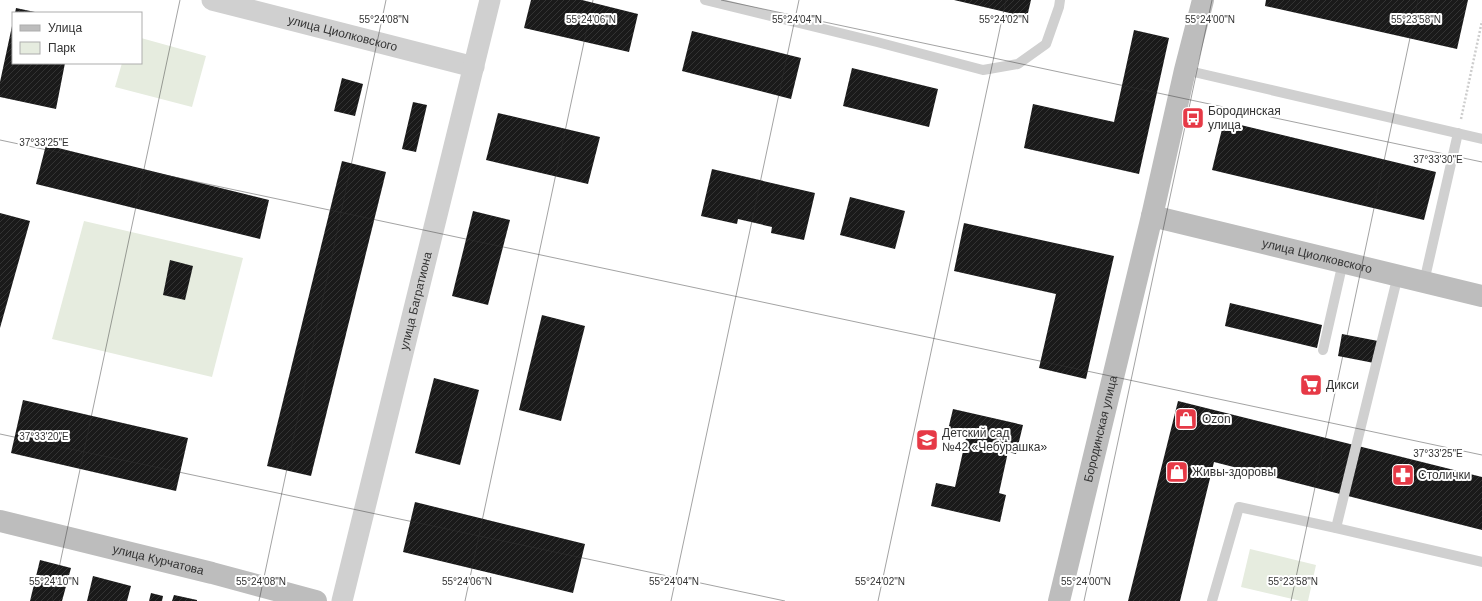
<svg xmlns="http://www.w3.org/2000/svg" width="1482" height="601" viewBox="0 0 1482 601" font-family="Arial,sans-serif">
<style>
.park{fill:#e6ecdf}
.building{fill:url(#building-hatch)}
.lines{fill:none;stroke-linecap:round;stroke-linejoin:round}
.path{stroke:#cdcdcd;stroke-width:2.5;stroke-dasharray:2 2;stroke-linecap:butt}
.lane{stroke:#d0d0d0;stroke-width:10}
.street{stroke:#d0d0d0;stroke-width:21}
.secondary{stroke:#bdbdbd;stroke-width:22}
.ticks{fill:none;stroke:#333;stroke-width:1;stroke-opacity:0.45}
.labels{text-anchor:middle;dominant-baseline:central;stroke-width:4;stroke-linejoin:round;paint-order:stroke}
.street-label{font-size:12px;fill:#333;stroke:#fff}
.poi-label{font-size:12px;fill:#333;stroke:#fff;text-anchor:start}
.ticks-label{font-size:10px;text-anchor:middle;fill:#333;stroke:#fff;stroke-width:4;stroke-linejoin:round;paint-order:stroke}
</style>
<defs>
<pattern id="building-hatch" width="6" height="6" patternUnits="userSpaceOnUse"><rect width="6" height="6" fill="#1a1a1a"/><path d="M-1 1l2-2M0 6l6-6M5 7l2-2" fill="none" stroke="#333"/></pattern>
</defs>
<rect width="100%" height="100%" fill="#fff"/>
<g class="park">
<polygon points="141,38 206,56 192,107 115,87 122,63 141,63"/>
<polygon points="84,221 243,258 212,377 52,339"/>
<polygon points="1250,549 1316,565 1308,601 1301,601 1241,587"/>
</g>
<g class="building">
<polygon points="531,0 582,0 638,14 629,52 524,28"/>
<polygon points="954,0 1031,0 1027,17"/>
<polygon points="1266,0 1468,0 1457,49 1265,6"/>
<polygon points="16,8 35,12 35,13 15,13"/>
<polygon points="12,26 13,63 65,63 56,109 0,97 0,82"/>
<polygon points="1134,30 1169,38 1139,174 1024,148 1033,104 1114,122"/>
<polygon points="692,31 801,58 791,99 682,71"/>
<polygon points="852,68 938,89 929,127 843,106"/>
<polygon points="342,78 363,84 355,116 334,111"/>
<polygon points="413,102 427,105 416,152 402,149"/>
<polygon points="498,113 600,137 588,184 486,160"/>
<polygon points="1224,121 1436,172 1424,220 1212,170"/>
<polygon points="46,145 269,200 260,239 36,184"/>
<polygon points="342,161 386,172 311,476 267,466"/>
<polygon points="712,169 815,193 804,240 771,233 772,227 738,219 737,224 701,216"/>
<polygon points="850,197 905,211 895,249 840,235"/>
<polygon points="473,211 510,220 488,305 452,296"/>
<polygon points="0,213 30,221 0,328"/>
<polygon points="964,223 1114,256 1086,379 1039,368 1056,294 954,271"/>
<polygon points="170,260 193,266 185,300 163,295"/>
<polygon points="1230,303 1322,325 1317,348 1225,326"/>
<polygon points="542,315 585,326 561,421 519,410"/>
<polygon points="1342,334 1378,341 1374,363 1338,356"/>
<polygon points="434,378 479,390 460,465 415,453"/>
<polygon points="23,400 188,438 176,491 11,453"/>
<polygon points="1178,401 1482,477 1482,530 1214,462 1180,601 1128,601"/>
<polygon points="953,409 1023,425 1016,454 1008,452 999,493 1006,495 1000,522 931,506 936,483 955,487 966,438 947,434"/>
<polygon points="415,502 585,544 573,593 403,552"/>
<polygon points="40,560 71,568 62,601 30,601"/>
<polygon points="93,576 131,586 127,601 87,601"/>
<polygon points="151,593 163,596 162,601 149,601"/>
<polygon points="174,595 197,600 197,601 172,601"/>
</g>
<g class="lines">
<polyline class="path" points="1461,119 1482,21"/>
<g class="lane">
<polyline points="705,0 877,42 983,70 1018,64 1046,44 1059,7 1060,0"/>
<polyline points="1185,70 1482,139"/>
<polyline points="1424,282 1458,133"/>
<polyline points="1323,350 1343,262"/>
<polyline points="1336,528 1398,275"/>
<polyline points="1212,601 1239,507 1336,528 1482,562"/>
</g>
<g class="street">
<path id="s1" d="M 212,0 L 474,67"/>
<path id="s2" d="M 342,601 L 490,0"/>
</g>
<g class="secondary">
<path id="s3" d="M 1152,216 L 1482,296"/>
<path id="s4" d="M 0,521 L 212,573 L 316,601"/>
<path id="s5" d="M 1059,601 L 1152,216 L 1185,70 L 1203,0"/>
</g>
</g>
<path class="ticks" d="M 721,0 L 1482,162M 0,140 L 1482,455M 0,434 L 785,601M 52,601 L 180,0M 259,601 L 386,0M 465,601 L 593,0M 671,601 L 799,0M 878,601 L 1006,0M 1084,601 L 1212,0M 1291,601 L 1418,0"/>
<defs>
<g id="bus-square" transform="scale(1.15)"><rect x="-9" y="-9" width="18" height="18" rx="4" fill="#e63946" stroke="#fff"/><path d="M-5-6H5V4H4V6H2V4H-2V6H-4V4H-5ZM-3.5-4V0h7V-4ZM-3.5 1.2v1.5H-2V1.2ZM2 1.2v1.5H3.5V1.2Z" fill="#fff"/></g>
<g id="supermarket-square" transform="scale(1.15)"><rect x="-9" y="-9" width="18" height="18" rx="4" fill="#e63946" stroke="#fff"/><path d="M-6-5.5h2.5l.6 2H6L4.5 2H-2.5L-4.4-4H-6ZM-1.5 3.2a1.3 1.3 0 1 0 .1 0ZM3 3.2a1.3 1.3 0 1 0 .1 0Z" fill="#fff"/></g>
<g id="shop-square" transform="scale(1.15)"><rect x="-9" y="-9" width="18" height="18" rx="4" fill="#e63946" stroke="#fff"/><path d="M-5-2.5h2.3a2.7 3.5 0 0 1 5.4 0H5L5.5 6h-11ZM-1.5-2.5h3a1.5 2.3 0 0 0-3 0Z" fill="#fff"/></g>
<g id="school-square" transform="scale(1.15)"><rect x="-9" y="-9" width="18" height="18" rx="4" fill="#e63946" stroke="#fff"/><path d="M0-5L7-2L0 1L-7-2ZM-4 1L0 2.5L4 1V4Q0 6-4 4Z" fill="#fff"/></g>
<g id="pharmacy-square" transform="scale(1.15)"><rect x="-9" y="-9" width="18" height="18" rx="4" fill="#e63946" stroke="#fff"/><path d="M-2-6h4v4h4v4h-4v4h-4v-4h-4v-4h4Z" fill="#fff"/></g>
</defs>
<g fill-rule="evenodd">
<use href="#bus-square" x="1193" y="118"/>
<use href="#supermarket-square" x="1311" y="385"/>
<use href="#shop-square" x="1186" y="419"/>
<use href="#school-square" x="927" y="440"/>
<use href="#shop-square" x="1177" y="472"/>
<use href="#pharmacy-square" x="1403" y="475"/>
</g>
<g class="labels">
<g class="street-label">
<text stroke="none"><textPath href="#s1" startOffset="135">улица Циолковского</textPath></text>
<text stroke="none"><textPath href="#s3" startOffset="170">улица Циолковского</textPath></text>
<text stroke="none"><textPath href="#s2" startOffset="309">улица Багратиона</textPath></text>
<text stroke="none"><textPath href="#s5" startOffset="177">Бородинская улица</textPath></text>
<text stroke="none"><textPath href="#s4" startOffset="163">улица Курчатова</textPath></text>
</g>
<g class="poi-label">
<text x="1208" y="111">Бородинская<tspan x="1208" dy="14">улица</tspan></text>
<text x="1326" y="385">Дикси</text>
<text x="1202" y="419">Ozon</text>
<text x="942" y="433">Детский сад<tspan x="942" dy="14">№42 «Чебурашка»</tspan></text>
<text x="1192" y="472">Живы-здоровы</text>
<text x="1418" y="475">Столички</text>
</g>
</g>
<g class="ticks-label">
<text x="384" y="23">55°24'08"N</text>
<text x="591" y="23">55°24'06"N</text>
<text x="797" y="23">55°24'04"N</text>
<text x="1004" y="23">55°24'02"N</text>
<text x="1210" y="23">55°24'00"N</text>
<text x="1416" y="23">55°23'58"N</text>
<text x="44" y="146">37°33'25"E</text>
<text x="1438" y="163">37°33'30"E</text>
<text x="44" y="440">37°33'20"E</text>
<text x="1438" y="457">37°33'25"E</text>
<text x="54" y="585">55°24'10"N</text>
<text x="261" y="585">55°24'08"N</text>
<text x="467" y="585">55°24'06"N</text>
<text x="674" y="585">55°24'04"N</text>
<text x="880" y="585">55°24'02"N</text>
<text x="1086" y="585">55°24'00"N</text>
<text x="1293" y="585">55°23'58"N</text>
</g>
<rect x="12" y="12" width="130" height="52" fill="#ffffff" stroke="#adadad"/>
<rect x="20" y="25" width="20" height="6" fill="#bdbdbd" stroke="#adadad"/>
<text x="48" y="32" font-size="12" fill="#333333">Улица</text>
<rect x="20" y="42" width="20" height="12" fill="#e6ecdf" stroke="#adadad"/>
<text x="48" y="52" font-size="12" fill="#333333">Парк</text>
</svg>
